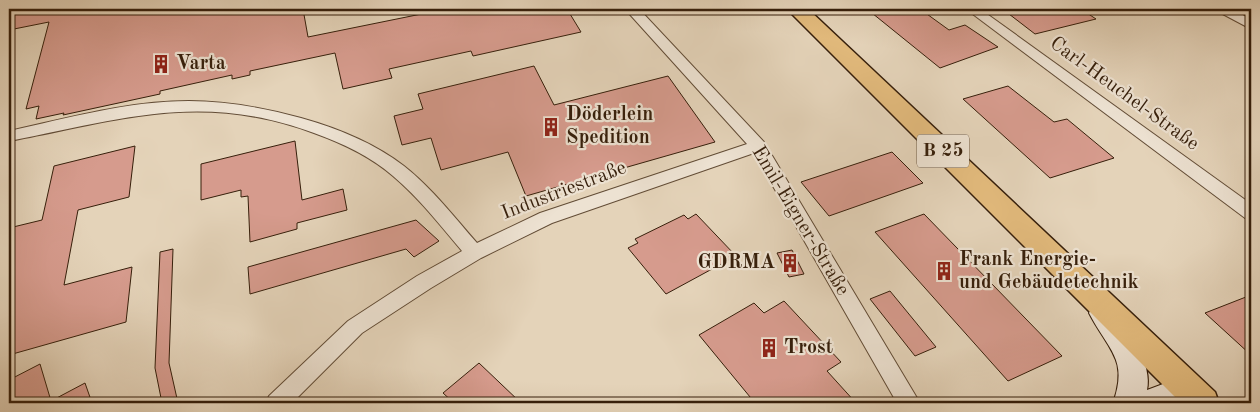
<svg xmlns="http://www.w3.org/2000/svg" width="1260" height="412" viewBox="0 0 1260 412" font-family="'Old Standard TT',serif">
<style>
.building{fill:#d69b8d;stroke:#361f0b}
.lines{fill:none;stroke-linecap:round;stroke-linejoin:round}
.minor-casing{stroke:#624c36;stroke-width:2}
.secondary-casing{stroke:#361f0b;stroke-width:2}
.primary-casing{stroke:#361f0b;stroke-width:3}
.minor{fill:#ede2d2;fill-rule:evenodd}
.secondary{fill:#ede2d2;fill-rule:evenodd}
.primary{fill:#e2ba7c;fill-rule:evenodd}
.labels{text-anchor:middle;dominant-baseline:central;stroke-width:4.5;stroke-linejoin:round;paint-order:stroke}
.shield{fill:#ede2d2;stroke:#6d5a47;stroke-width:1}
.shield-label{font-size:19px;font-weight:bold;fill:#361f0b}
.poi-label{font-size:20px;font-weight:bold;fill:#361f0b;stroke:#ede2d2;text-anchor:start}
.street-label{font-size:20px;fill:#361f0b;stroke:#ede2d2}
</style>
<rect width="100%" height="100%" fill="#e4d3b9"/>
<filter id="stains"><feTurbulence type="fractalNoise" baseFrequency=".004" numOctaves="4"/><feColorMatrix values="0 0 0 0 .2 0 0 0 0 .09 0 0 0 0 .02 0 0 0 .5 -.17"/></filter>
<radialGradient id="worn" r=".72"><stop offset=".6" stop-color="#630" stop-opacity="0"/><stop offset="1" stop-color="#630" stop-opacity=".3"/></radialGradient>
<g class="building">
<polygon points="21,9 303,9 308,37 446,9 567,9 581,32 473,56 471,51 389,69 392,78 343,89 335,53 250,71 250,75 232,79 232,75 160,91 160,94 63,115 64,113 36,119 39,106 26,109 49,22 9,30 9,11"/>
<polygon points="867,9 920,9 949,30 965,25 998,47 940,68"/>
<polygon points="1033,9 1081,9 1096,19 1035,34 1009,14"/>
<polygon points="534,66 554,105 668,76 715,142 526,196 508,152 441,170 431,138 402,145 394,116 423,109 418,94"/>
<polygon points="1008,86 1054,122 1067,119 1114,158 1050,178 963,99"/>
<polygon points="295,141 302,200 343,189 347,210 297,223 297,229 250,242 248,196 241,197 241,190 201,200 201,164"/>
<polygon points="135,146 129,197 78,210 64,285 132,267 126,322 9,355 9,228 42,220 54,166"/>
<polygon points="892,152 923,183 829,216 801,182"/>
<polygon points="696,214 736,256 666,294 628,248 638,243 635,239 684,215 688,219"/>
<polygon points="924,214 1025,318 1062,356 1008,381 875,232"/>
<polygon points="416,220 439,241 414,257 406,249 250,294 248,267"/>
<polygon points="173,249 169,363 178,403 162,403 155,368 160,252"/>
<polygon points="792,250 804,274 789,277 777,253"/>
<polygon points="890,291 936,347 915,356 870,299"/>
<polygon points="1251,295 1251,355 1205,313"/>
<polygon points="784,301 841,362 827,371 856,403 755,403 699,335 754,303 764,313"/>
<polygon points="479,363 521,403 454,403 443,393"/>
<polygon points="40,364 51,401 85,383 92,403 9,403 9,380"/>
</g>
<g class="lines">
<g class="minor-casing">
<g id="minor">
<path d="M 625,9 L 639,9 L 764,142 L 920,403 L 897,403 L 754,153 L 552,223 L 481,258 L 431,288 L 362,333 L 292,403 L 266,403 L 269,396 L 348,321 L 417,276 L 462,251 C 440,225 419,198 393,176 C 370,156 342,143 314,133 C 201,91 120,120 9,141 L 9,131 C 68,118 128,101 189,101 C 227,101 264,108 301,118 C 337,128 374,143 404,166 C 432,188 454,217 477,243 L 540,213 L 747,144 Z"/>
<polygon points="966,9 980,9 1251,204 1251,220 1245,218"/>
<polygon points="1218,9 1233,9 1251,20 1251,29 1219,12"/>
</g>
</g>
<g class="secondary-casing">
<path id="secondary" d="M 1103,302 C 1106,303 1111,304 1113,306 C 1129,323 1153,367 1147,390 L 1187,375 L 1197,378 L 1202,388 L 1197,398 L 1184,403 L 1113,403 C 1129,359 1108,350 1089,313 L 1093,305 Z"/>
</g>
<g class="primary-casing">
<polygon id="primary" points="787,9 808,9 1215,392 1219,403 1181,403"/>
</g>
<use href="#minor" class="minor"/>
<use href="#secondary" class="secondary"/>
<use href="#primary" class="primary"/>
</g>
<defs>
<g id="building-bare" transform="scale(1.5)"><path d="M-4-6H4V6H1V3H-1V6H-4ZM-2.5-4.3h1.7v1.8h-1.7ZM.8-4.3h1.7v1.8H.8ZM-2.5-1h1.7V.8h-1.7ZM.8-1h1.7V.8H.8Z" fill="#8f2418" stroke="#ede2d2" stroke-width="2.5" paint-order="stroke"/></g>
</defs>
<g fill-rule="evenodd">
<use href="#building-bare" x="161" y="64"/>
<use href="#building-bare" x="551" y="127"/>
<use href="#building-bare" x="790" y="263"/>
<use href="#building-bare" x="944" y="271"/>
<use href="#building-bare" x="769" y="348"/>
</g>
<g class="labels">
<rect class="shield" x="917" y="134.5" width="52" height="33" rx="4"/>
<g class="shield-label">
<text x="943" y="151">B 25</text>
</g>
<g class="poi-label">
<text x="176" y="64">Varta</text>
<text x="566" y="115">Döderlein<tspan x="566" dy="23">Spedition</tspan></text>
<text x="959" y="260">Frank Energie-<tspan x="959" dy="23">und Gebäudetechnik</tspan></text>
<text x="775" y="263" text-anchor="end">GDRMA</text>
<text x="784" y="348">Trost</text>
</g>
<g class="street-label">
<text transform="translate(1124 94) rotate(36)">Carl-Heuchel-Straße</text>
<text transform="translate(564 191) rotate(-21)">Industriestraße</text>
<text transform="translate(800 221) rotate(59)">Emil-Eigner-Straße</text>
</g>
</g>
<rect width="1260" height="412" fill="none" stroke="#e4d3b9" stroke-width="30"/>
<rect x="10" y="10" width="1240" height="392" fill="none" stroke="#361f0b" stroke-width="2.5"/>
<rect x="15" y="15" width="1230" height="382" fill="none" stroke="#361f0b"/>
<rect width="100%" height="100%" filter="url(#stains)"/>
<rect width="100%" height="100%" fill="url(#worn)"/>
</svg>
